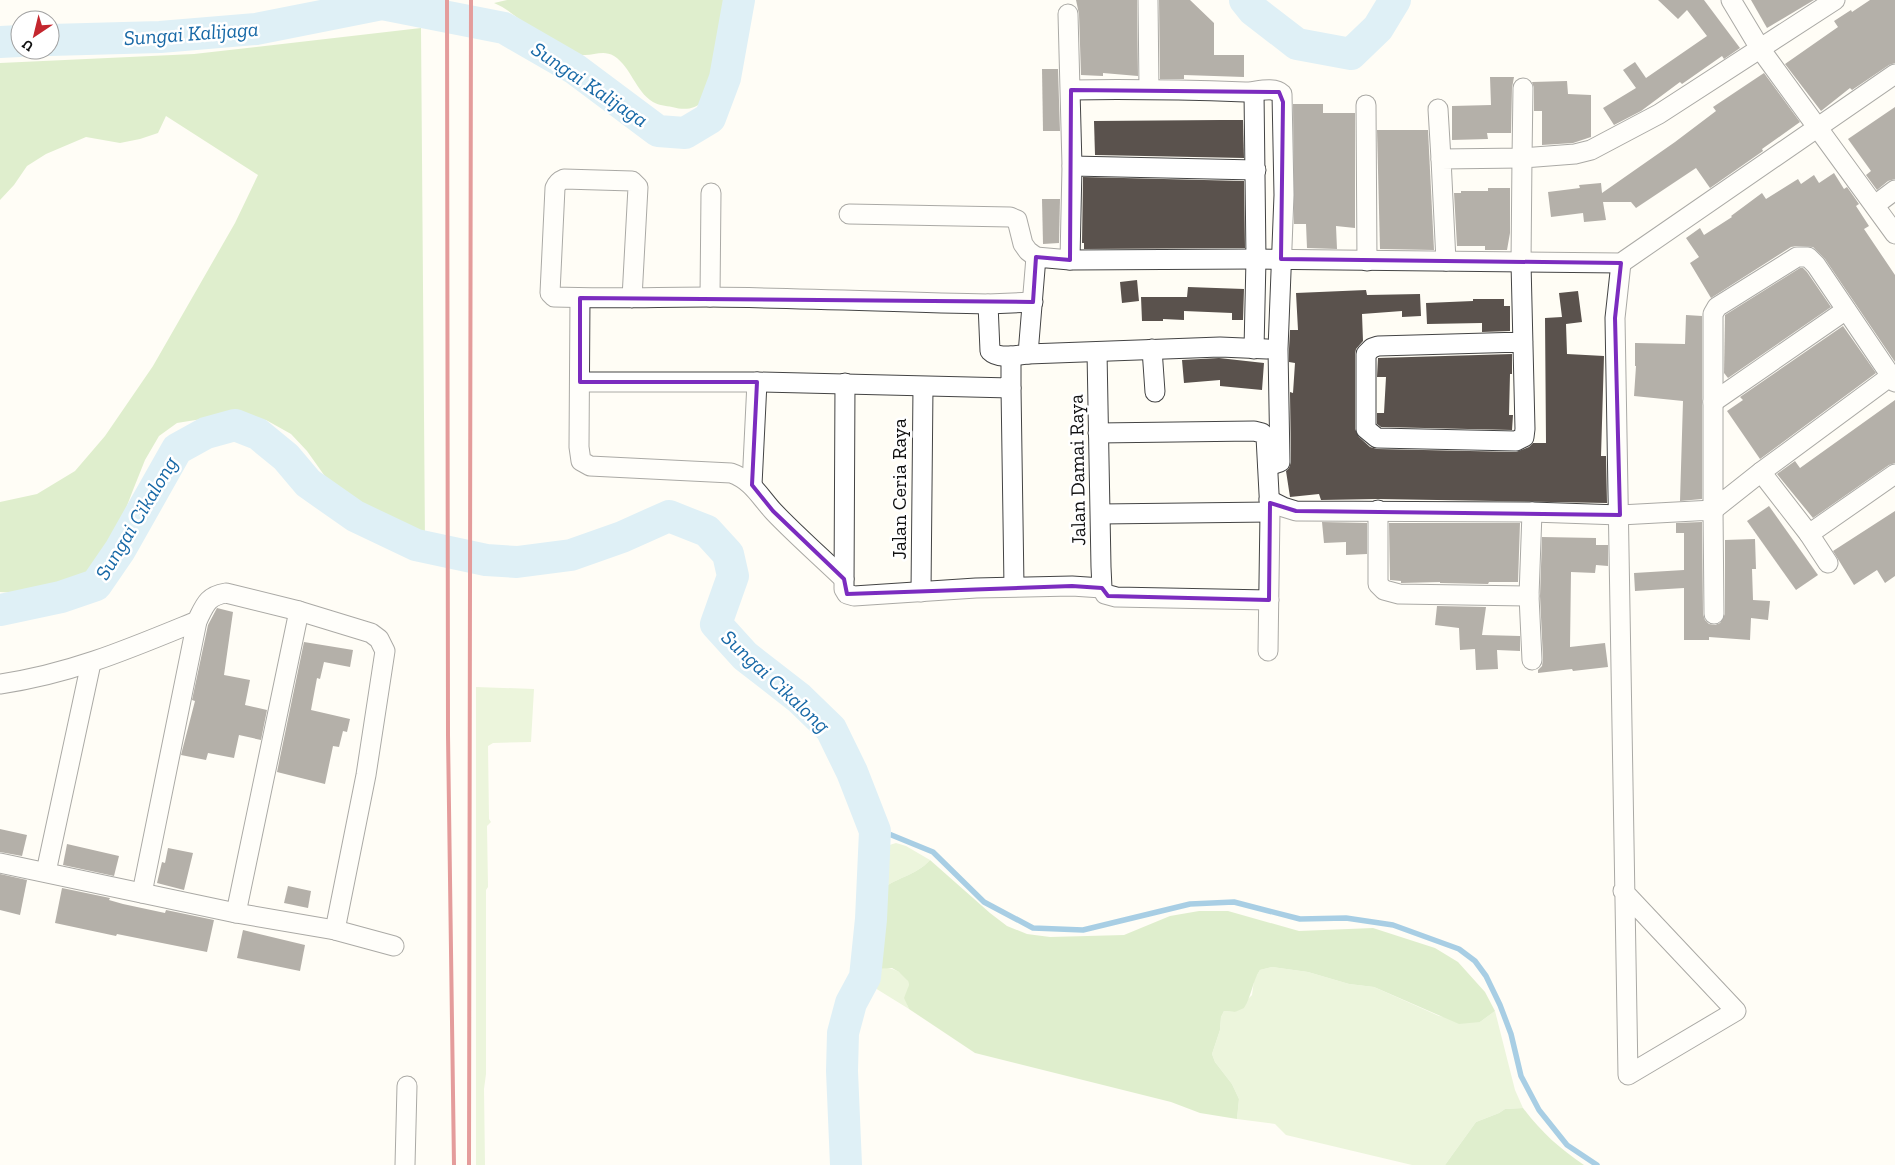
<svg xmlns="http://www.w3.org/2000/svg" width="1895" height="1165" viewBox="0 0 1895 1165" font-family="'Zilla Slab',serif">
<style>
.green{fill:#d5ebbd}
.forest{fill:#b9dc9c}
.lines{fill:none;stroke-linecap:round;stroke-linejoin:round}
.stream{stroke:#3f96cf;stroke-width:5.5}
.river{stroke:#b9e0f7;stroke-width:32}
.building{fill:#5a524d}
.minor-casing{stroke:#444;stroke-width:21}
.minor{stroke:#fff;stroke-width:19}
.rail{stroke:#c4262e;stroke-width:4}
.marked{fill:none;stroke:#7b2cbf;stroke-width:4;stroke-linejoin:round}
.labels{text-anchor:middle;dominant-baseline:central;stroke-width:5;stroke-linejoin:round;paint-order:stroke}
.street-label{font-size:20px;fill:#111;stroke:#fff}
.water-label{font-size:21px;font-style:italic;fill:#1768a6;stroke:#fff}
</style>
<rect width="100%" height="100%" fill="#fffdf5"/>
<g class="green">
<polygon points="476,687 534,689 531,742 493,743 488,746 489,819 491,822 487,826 488,887 486,890 486,1074 484,1089 485,1165 476,1165"/>
<path d="M 896,843 L 906,846 L 930,860 C 916,876 893,878 879,892 L 883,847 Z"/>
<polygon points="1272,967 1308,972 1349,984 1374,987 1439,1016 1480,1022 1495,1011 1515,1090 1523,1108 1505,1109 1499,1113 1476,1122 1445,1165 1412,1165 1286,1135 1275,1124 1237,1119 1239,1099 1232,1084 1215,1062 1212,1054 1220,1030 1221,1017 1224,1011 1235,1012 1252,995 1254,980 1260,970"/>
<path d="M 886,968 C 894,968 909,975 909,985 C 908,997 903,994 909,1009 L 875,988 L 877,969 Z"/>
</g>
<g class="forest">
<path d="M 507,0 L 731,0 C 727,13 723,27 721,41 C 716,70 715,119 672,107 C 666,106 658,105 653,102 C 635,91 632,68 614,56 C 604,50 595,55 585,55 C 578,55 569,53 563,50 C 536,39 520,14 494,3 Z"/>
<polygon points="421,28 425,543 405,536 375,519 329,482 307,451 291,434 266,420 214,417 177,423 159,436 145,460 133,490 120,524 109,561 90,573 55,589 19,593 0,592 0,502 37,494 75,471 105,436 153,366 235,223 258,175 166,116 158,133 140,139 120,143 86,137 46,154 27,166 14,185 0,200 0,63 194,54"/>
<path d="M 930,860 L 990,913 L 1007,926 L 1027,934 L 1050,937 L 1124,935 L 1170,916 L 1199,911 L 1228,911 L 1299,931 L 1373,928 L 1435,948 L 1458,962 L 1485,992 L 1495,1011 L 1480,1022 L 1459,1024 L 1374,987 L 1349,984 L 1308,972 L 1272,967 L 1260,970 C 1252,982 1252,995 1244,1008 L 1235,1012 L 1224,1011 L 1221,1017 L 1220,1030 L 1212,1054 L 1215,1062 L 1232,1084 L 1239,1099 L 1237,1119 L 1200,1113 L 1171,1102 L 975,1053 L 909,1009 L 904,998 L 909,985 L 908,981 L 899,972 L 892,968 L 877,969 L 880,940 L 879,892 C 893,878 916,876 930,860 Z"/>
<path d="M 1523,1108 C 1542,1133 1559,1148 1584,1165 L 1445,1165 L 1476,1122 L 1499,1113 L 1505,1109 Z"/>
</g>
<g class="lines">
<polyline class="stream" points="875,831 889,834 933,852 984,902 1033,928 1083,930 1190,904 1234,902 1300,919 1346,918 1393,925 1459,949 1475,961 1486,976 1500,1005 1511,1034 1521,1076 1539,1110 1567,1145 1597,1165"/>
<g class="river">
<polyline points="1245,0 1253,10 1297,44 1351,54 1378,28 1395,0"/>
<polyline points="50,40 160,37 256,29 382,4 504,28 575,69 658,131 685,133 710,118 725,78 739,0"/>
<polyline points="0,42 20,41"/>
<polyline points="0,610 61,597 96,585 120,550 177,449 206,433 235,425 258,434 286,457 308,483 355,516 416,545 486,560 517,562 571,555 622,537 669,516 707,531 728,554 733,576 716,624 745,656 799,698 831,729 852,772 875,831 871,919 865,977 851,1003 843,1033 842,1071 846,1165"/>
</g>
</g>
<g class="building">
<polygon points="1076,0 1137,0 1138,76 1103,73 1103,76 1081,75 1079,14"/>
<polygon points="1159,0 1190,0 1214,23 1214,55 1244,55 1244,77 1184,75 1184,79 1160,79"/>
<polygon points="1658,0 1704,0 1740,48 1724,59 1722,56 1682,84 1680,82 1641,111 1614,125 1603,108 1636,88 1623,70 1635,62 1646,78 1707,36 1687,10 1678,19"/>
<polygon points="1751,0 1814,0 1767,28"/>
<polygon points="1870,0 1895,0 1895,63 1889,65 1852,90 1850,88 1821,111 1785,64 1838,27 1834,21 1851,10 1852,12"/>
<polygon points="1042,69 1058,69 1060,131 1043,131"/>
<polygon points="1764,73 1800,122 1762,149 1763,151 1710,188 1696,168 1636,208 1631,202 1603,202 1606,220 1584,222 1583,213 1551,217 1548,192 1580,188 1579,185 1601,183 1602,193 1675,142 1716,111 1713,107"/>
<polygon points="1490,77 1514,77 1512,88 1511,133 1487,133 1488,139 1452,140 1452,106 1491,105"/>
<polygon points="1567,81 1568,94 1591,95 1591,137 1573,143 1542,145 1542,111 1534,111 1534,88 1532,82"/>
<polygon points="1293,104 1323,104 1323,113 1355,113 1355,228 1336,226 1337,249 1307,248 1306,224 1294,224"/>
<polygon points="1895,107 1895,179 1888,181 1877,190 1866,175 1871,171 1848,139"/>
<polygon points="1220,120 1243,120 1244,158 1095,155 1094,121"/>
<polygon points="1377,130 1428,130 1434,250 1380,249"/>
<polygon points="1834,173 1844,189 1847,187 1859,204 1856,206 1869,226 1864,229 1895,275 1895,362 1825,259 1813,247 1797,246 1791,247 1711,298 1690,263 1699,257 1686,238 1700,228 1704,235 1732,217 1731,216 1762,193 1766,199 1798,179 1801,184 1814,175 1819,183"/>
<polygon points="1083,177 1244,181 1245,248 1084,249 1084,243 1082,243"/>
<polygon points="1488,188 1510,188 1510,233 1507,250 1485,250 1485,246 1457,246 1454,193 1461,193 1461,191 1488,191"/>
<polygon points="1042,199 1060,199 1059,243 1043,244"/>
<polygon points="1800,268 1803,268 1807,272 1831,307 1728,378 1724,373 1725,315"/>
<polygon points="1137,280 1139,301 1122,303 1120,282"/>
<polygon points="1188,287 1244,289 1243,320 1232,320 1232,313 1184,311 1184,320 1163,319 1163,321 1142,321 1141,297 1187,297"/>
<polygon points="1366,290 1367,295 1420,294 1421,316 1402,317 1402,311 1362,314 1363,341 1356,349 1355,354 1355,429 1359,437 1370,447 1377,449 1516,452 1529,447 1533,443 1546,443 1545,318 1562,317 1559,293 1578,291 1582,322 1566,324 1567,354 1604,356 1601,456 1606,456 1607,503 1378,499 1321,500 1319,494 1290,497 1286,471 1289,468 1291,462 1290,395 1290,392 1293,393 1295,363 1289,362 1289,349 1290,330 1298,330 1296,293"/>
<polygon points="1473,299 1504,299 1504,306 1510,306 1510,331 1482,332 1482,323 1427,324 1426,303 1473,301"/>
<polygon points="1686,315 1702,316 1702,499 1680,501 1683,401 1634,396 1636,366 1635,366 1635,343 1685,344"/>
<polygon points="1843,326 1876,373 1760,459 1727,411 1743,400 1740,397"/>
<polygon points="1512,354 1512,374 1510,374 1509,415 1513,415 1512,430 1381,427 1377,424 1377,413 1384,413 1386,377 1377,377 1378,358"/>
<polygon points="1219,358 1264,363 1262,390 1220,386 1220,380 1184,383 1182,360"/>
<polygon points="1895,400 1895,463 1889,465 1813,518 1777,474 1795,461 1800,468"/>
<polygon points="1769,506 1818,575 1796,590 1747,521"/>
<polygon points="1895,511 1895,576 1885,583 1877,570 1854,585 1833,551"/>
<polygon points="1322,522 1367,523 1367,554 1346,555 1346,542 1324,543"/>
<polygon points="1702,522 1703,614 1705,620 1709,624 1715,625 1720,623 1725,614 1725,540 1755,539 1756,569 1752,569 1753,600 1770,601 1768,620 1751,618 1750,640 1709,637 1709,640 1684,640 1684,588 1635,591 1634,573 1684,570 1684,533 1676,533 1676,523"/>
<polygon points="1389,523 1520,523 1518,582 1489,582 1488,584 1440,583 1440,582 1401,583 1401,581 1390,580"/>
<polygon points="1542,537 1596,538 1596,545 1608,545 1608,566 1596,565 1595,573 1571,572 1570,647 1605,643 1608,667 1573,671 1572,669 1538,673 1538,670 1542,666 1543,659 1540,596"/>
<polygon points="1437,606 1486,607 1482,635 1520,636 1520,651 1497,650 1498,669 1476,670 1475,649 1460,650 1459,628 1435,625"/>
<polygon points="217,608 233,612 224,675 250,680 245,705 267,710 261,740 239,735 234,758 208,753 206,760 181,755 195,701 192,700 208,625"/>
<polygon points="304,642 353,650 350,667 324,662 320,679 317,678 311,710 350,719 347,732 343,731 339,747 333,746 325,784 277,772"/>
<polygon points="0,829 27,835 22,856 0,852"/>
<polygon points="67,844 119,856 114,876 63,865"/>
<polygon points="168,848 193,853 184,890 157,883 162,862 165,863"/>
<polygon points="0,874 27,880 20,915 0,910"/>
<polygon points="288,886 311,891 308,908 284,903"/>
<polygon points="62,888 110,898 109,900 123,904 165,913 166,910 214,920 207,952 117,934 116,936 55,923"/>
<polygon points="243,930 305,945 300,971 237,958"/>
</g>
<g class="lines">
<g class="minor-casing">
<g id="minor">
<polyline points="1148,0 1149,89"/>
<polyline points="1731,0 1761,50 1895,234"/>
<polyline points="1068,14 1072,166 1070,260"/>
<path d="M 1071,90 C 1129,89 1187,90 1245,92 C 1255,92 1274,86 1282,94 L 1284,195 L 1278,349 L 1280,462 L 1268,466"/>
<polyline points="1366,105 1367,261"/>
<polyline points="1438,109 1441,159"/>
<polyline points="1072,166 1256,170"/>
<polyline points="1875,205 1895,190"/>
<polyline points="849,214 1010,217 1017,220 1023,244 1028,251 1036,257"/>
<polyline points="1446,261 1441,159 1522,158 1523,88"/>
<polyline points="1621,263 1615,318 1628,1075 1736,1011 1623,891"/>
<polyline points="710,297 711,193"/>
<path d="M 580,298 L 579,447 L 581,461 L 590,466 L 731,473 C 752,480 760,497 774,512 C 796,535 820,556 844,579"/>
<path d="M 632,298 L 638,187 L 632,181 L 564,179 C 559,181 557,183 555,188 L 550,293 L 554,297 C 606,299 658,297 710,297 C 802,298 895,302 988,304 L 1033,302"/>
<path d="M 988,304 L 990,351 C 999,360 1017,355 1028,354 L 1036,257 L 1070,260 L 1256,259 L 1621,263 L 1895,74"/>
<polyline points="1523,342 1378,346 1372,348 1366,354 1366,429 1377,438 1516,441 1524,437 1525,429 1521,263 1522,158 1575,154 1591,150 1659,114 1835,0"/>
<polyline points="1152,349 1155,392"/>
<polyline points="1254,349 1256,259 1254,92"/>
<polyline points="1097,352 1101,567 1102,588 1105,594 1116,597 1269,600"/>
<polyline points="1028,354 1220,347 1267,349"/>
<polyline points="1891,376 1761,472 1713,510 1713,314 1717,307 1797,257 1808,257 1816,265 1891,376 1895,382"/>
<polyline points="580,382 757,382 1011,388 1011,356"/>
<polyline points="845,383 844,589 847,594 854,596 976,588 1072,586 1102,588"/>
<polyline points="1011,388 1014,586"/>
<polyline points="1713,402 1846,310"/>
<polyline points="1098,433 1254,431 1262,433 1266,437 1270,512 1268,651"/>
<polyline points="1761,472 1809,534 1828,563"/>
<polyline points="752,485 757,382"/>
<polyline points="1269,500 1283,507 1296,511 1532,512 1620,515 1713,510 1714,614"/>
<polyline points="1378,510 1378,584 1384,590 1399,594 1529,596"/>
<polyline points="1101,514 1270,512"/>
<polyline points="1809,534 1895,474"/>
<polyline points="921,592 923,387"/>
<polyline points="1532,660 1529,596 1532,512"/>
<path d="M 0,684 C 71,674 131,648 197,621 C 205,605 207,596 226,593 L 299,611 L 371,633 L 379,639 L 385,651 L 366,775 L 335,930"/>
<polyline points="0,863 236,913 335,930 394,946"/>
<polyline points="46,872 91,663"/>
<polyline points="142,893 197,621"/>
<polyline points="236,913 299,611"/>
<polyline points="405,1165 407,1086"/>
</g>
</g>
<use href="#minor" class="minor"/>
<g class="rail">
<polyline points="447,0 448,735 454,1165"/>
<polyline points="469,1165 471,0"/>
</g>
</g>
<path d="M0 0H1895V1165H0ZM 1071,90 L 1279,92 L 1283,102 L 1281,259 L 1621,263 L 1615,318 L 1620,515 L 1296,511 L 1270,503 L 1269,600 L 1108,596 L 1102,588 L 1072,586 L 847,594 L 844,579 L 773,511 L 752,485 L 757,382 L 580,382 L 580,298 L 1033,302 L 1036,257 L 1070,260 Z" fill="#fffdf5" fill-opacity=".55" fill-rule="evenodd"/>
<path class="marked" d="M 1071,90 L 1279,92 L 1283,102 L 1281,259 L 1621,263 L 1615,318 L 1620,515 L 1296,511 L 1270,503 L 1269,600 L 1108,596 L 1102,588 L 1072,586 L 847,594 L 844,579 L 773,511 L 752,485 L 757,382 L 580,382 L 580,298 L 1033,302 L 1036,257 L 1070,260 Z"/>
<g class="labels">
<g class="street-label">
<text transform="translate(1077 470) rotate(-91)">Jalan Damai Raya</text>
<text transform="translate(899 489) rotate(-90)">Jalan Ceria Raya</text>
</g>
<g class="water-label">
<text transform="translate(191 33) rotate(-4)">Sungai Kalijaga</text>
<text transform="translate(590 84) rotate(34)">Sungai Kalijaga</text>
<text transform="translate(136 518) rotate(-59)">Sungai Cikalong</text>
<text transform="translate(776 681) rotate(43)">Sungai Cikalong</text>
</g>
</g>
<g transform="translate(35 35) rotate(215)"><circle r="24" fill="#ffffff" stroke="#a0a0a0"/>
<path d="M0-4L9 19L0 12L-9 19Z" fill="#c4262e"/>
<text y="-8" font-size="14" font-weight="bold" text-anchor="middle" fill="#111111">U</text>
</g>
</svg>
